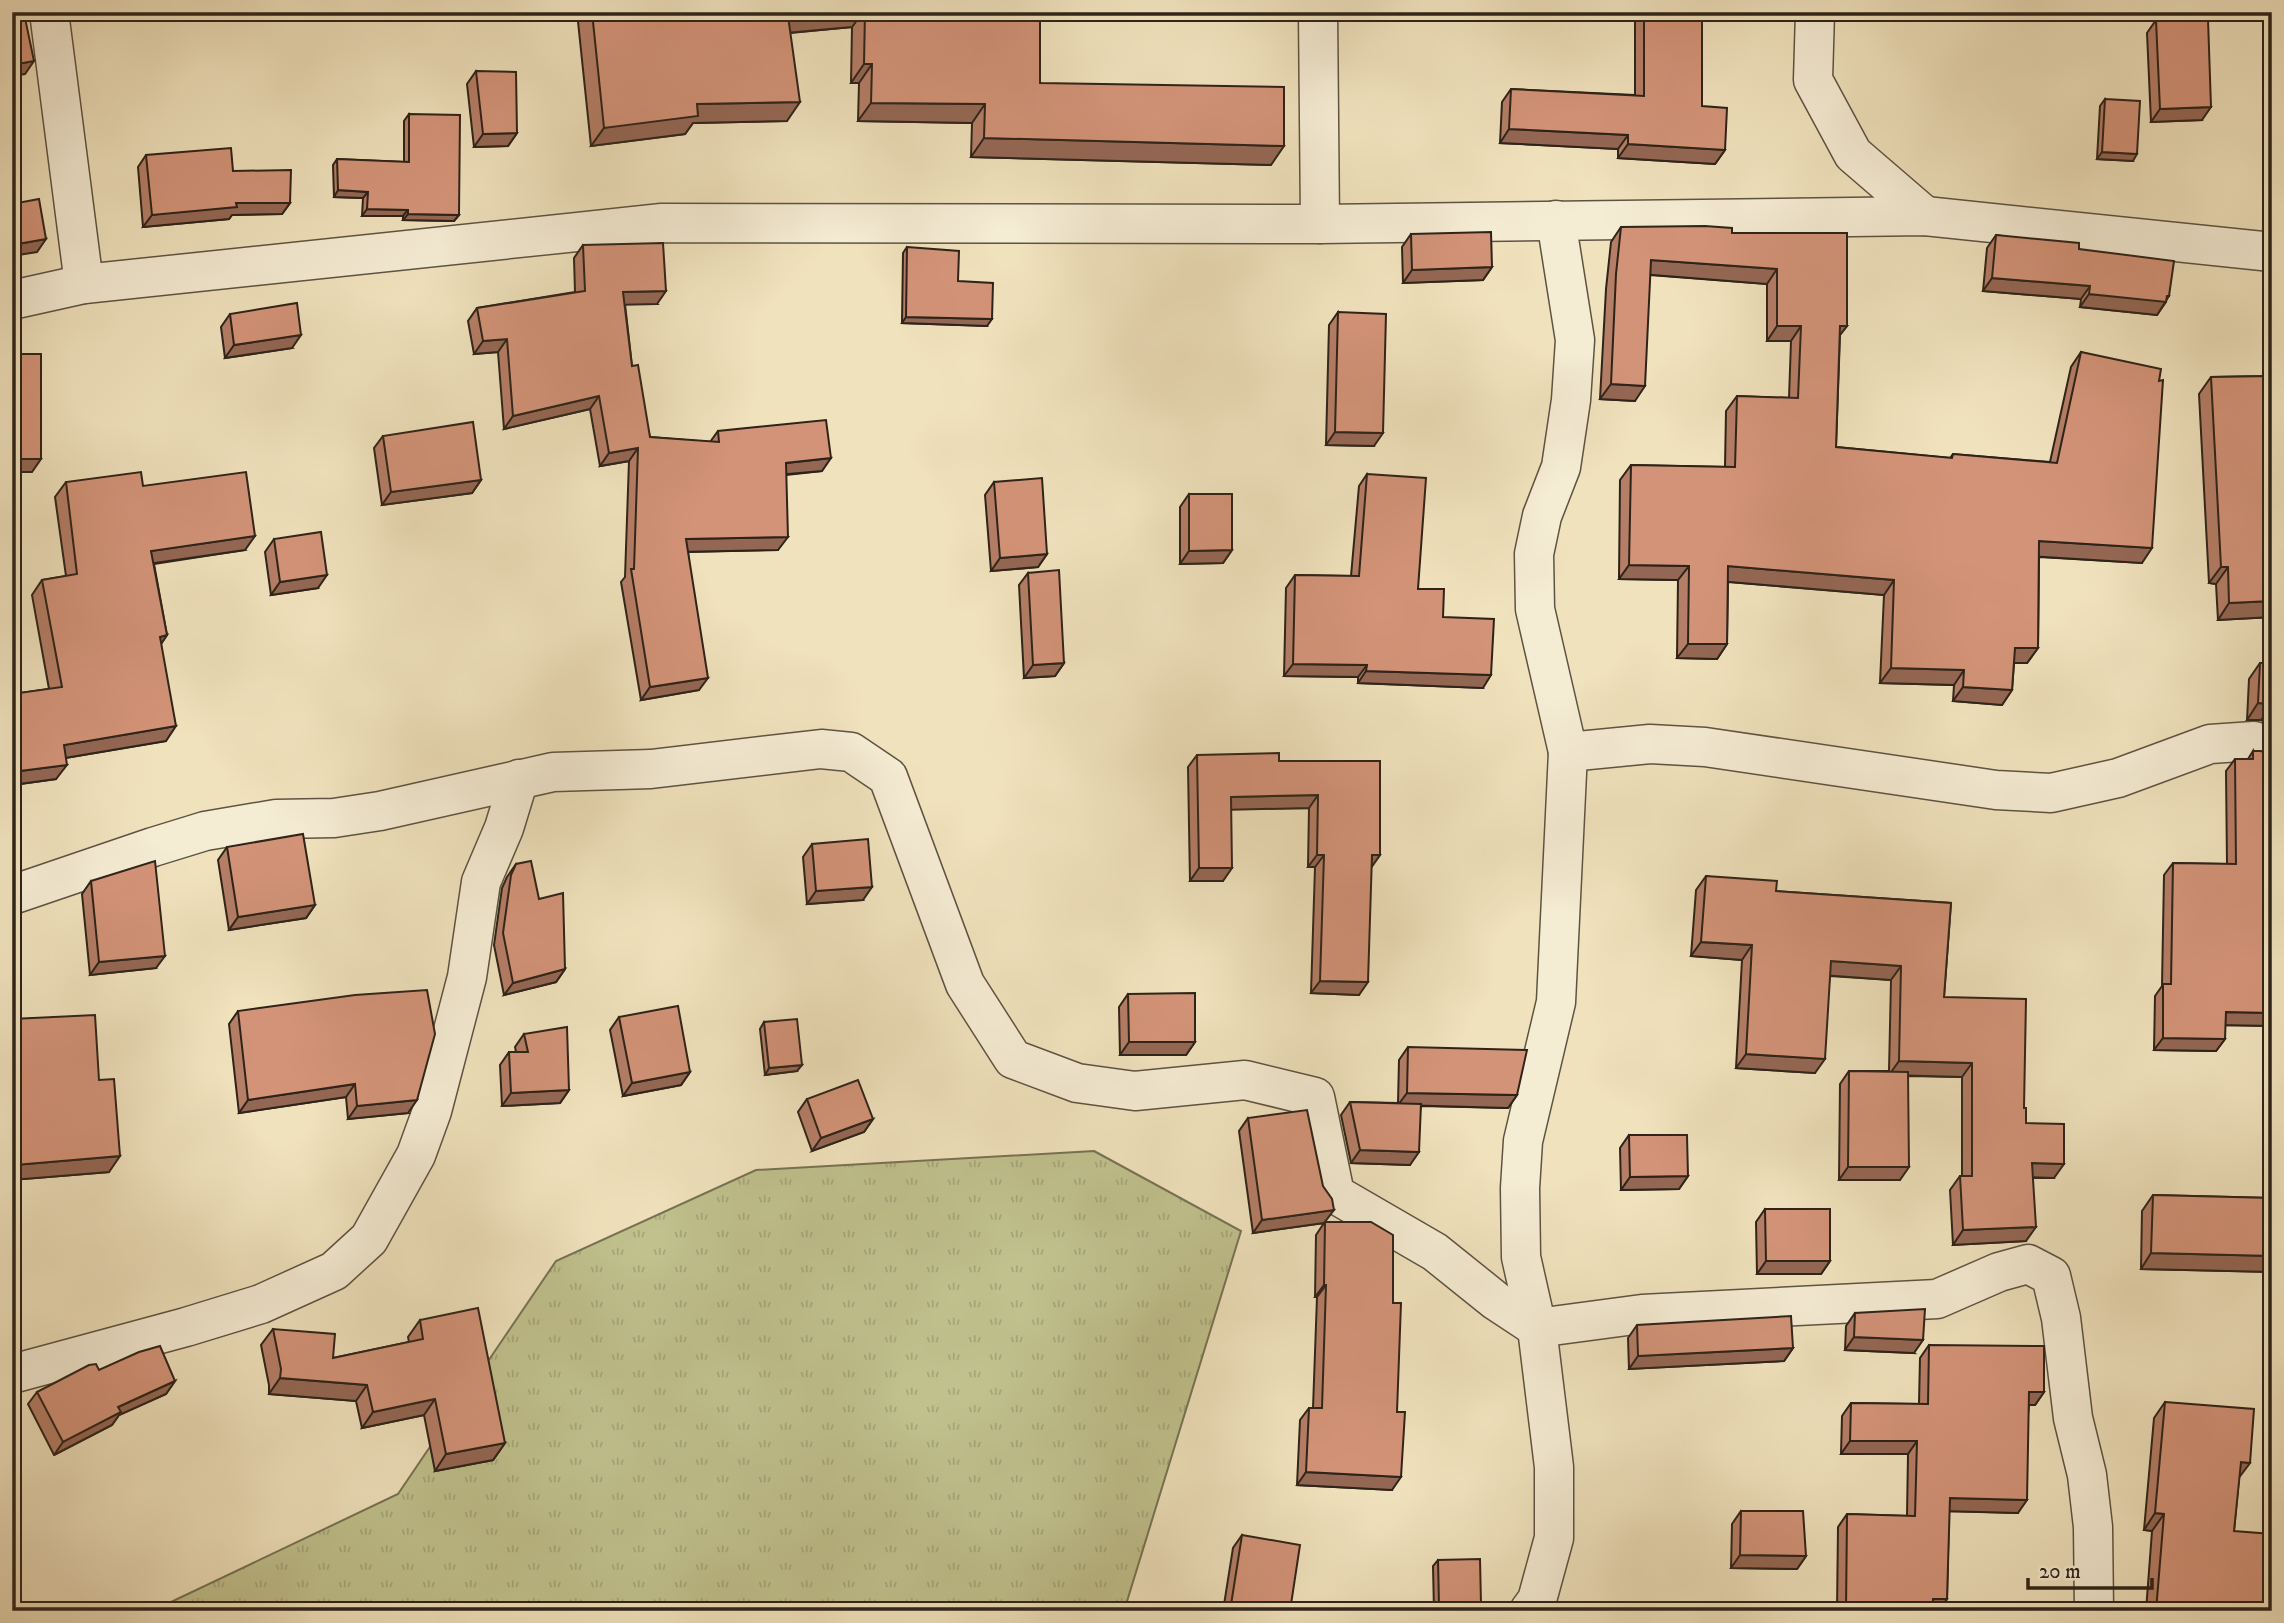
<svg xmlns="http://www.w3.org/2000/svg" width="2284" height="1623" viewBox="0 0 2284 1623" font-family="'IM FELL DW Pica',serif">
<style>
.grass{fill:url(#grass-tufts);stroke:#777253;stroke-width:2}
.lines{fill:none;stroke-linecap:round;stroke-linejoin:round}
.street-casing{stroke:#5e5342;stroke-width:41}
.street{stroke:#f5ecd4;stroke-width:38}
.wall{fill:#b57e67;stroke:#2e2319;stroke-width:2}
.shaded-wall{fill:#946754;stroke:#2e2319;stroke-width:2}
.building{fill:#d39378;stroke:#2e2319;stroke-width:2}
</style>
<defs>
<pattern id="grass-tufts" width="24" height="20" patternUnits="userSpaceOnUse" patternTransform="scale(1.75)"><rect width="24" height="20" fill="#c0c18d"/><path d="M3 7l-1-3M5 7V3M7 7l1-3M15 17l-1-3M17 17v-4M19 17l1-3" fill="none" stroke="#a5a679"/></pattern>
</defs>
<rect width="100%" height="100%" fill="#f0e2bd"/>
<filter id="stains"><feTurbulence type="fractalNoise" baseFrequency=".00286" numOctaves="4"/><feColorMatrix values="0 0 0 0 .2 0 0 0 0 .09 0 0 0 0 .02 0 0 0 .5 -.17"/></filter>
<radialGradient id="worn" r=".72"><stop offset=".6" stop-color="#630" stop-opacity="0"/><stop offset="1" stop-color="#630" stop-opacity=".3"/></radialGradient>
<polygon class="grass" points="1094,1151 1241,1231 1124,1611 152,1611 398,1494 556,1261 756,1170"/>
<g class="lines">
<g class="street-casing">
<g id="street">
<polyline points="49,12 84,284"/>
<polyline points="1318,12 1320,224"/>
<polyline points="1815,12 1813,80 1853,154 1925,216"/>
<polyline points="12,300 84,284 662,223 1320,224 1925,216 2272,252"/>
<polyline points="1568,752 1650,744 1705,747 1996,790 2051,793 2118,778 2210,744 2254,741 2272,747"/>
<polyline points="12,895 153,847 205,831 276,819 334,818 380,811 553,772 651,769 821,749 851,752 888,777 965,984 1013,1059 1077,1083 1135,1091 1245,1080 1315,1097 1335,1194 1435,1252 1496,1301 1537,1328 1642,1314 1937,1299 1999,1272 2028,1264 2051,1276 2061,1318 2073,1418 2087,1475 2093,1527 2094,1611"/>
<polyline points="12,1374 186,1327 261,1304 334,1271 369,1239 416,1155 432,1111 467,977 481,882 504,828 519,779"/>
<polyline points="1529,1611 1537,1600 1554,1538 1554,1467 1537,1328 1521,1257 1520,1188 1523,1141 1556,1002 1568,752 1535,609 1534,554 1542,516 1561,467 1571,400 1575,340 1556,220"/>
</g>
</g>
<use href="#street" class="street"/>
</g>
<g class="wall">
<polygon points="577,12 1040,12 1040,83 1271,165 971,157 972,123 858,121 859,83 851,83 852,27 790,33 787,121 693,123 685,134 591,146"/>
<polygon points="1635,12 1702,12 1702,106 1725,150 1715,164 1618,158 1618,149 1500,143 1502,102 1511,89 1635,95"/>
<polygon points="2156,20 2202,120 2151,122 2147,33"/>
<polygon points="476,71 517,133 508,146 474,147 467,84"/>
<polygon points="2105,99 2133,161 2097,159 2100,106"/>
<polygon points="409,114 459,215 454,221 403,220 403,216 362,216 363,198 334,197 333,165 337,159 404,162 404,121"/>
<polygon points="146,155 233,171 290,203 282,214 232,215 229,219 143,227 138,167"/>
<polygon points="1621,227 1732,233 1847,326 1840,335 1836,447 1950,458 1953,454 2050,462 2071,367 2081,352 2159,381 2142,563 2039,557 2038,648 2027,663 2014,663 2012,690 2002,705 1953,701 1954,685 1880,683 1884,595 1728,582 1727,644 1717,659 1677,658 1678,580 1619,579 1620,480 1631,465 1725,467 1726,411 1737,396 1789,398 1791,341 1767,341 1767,284 1650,275 1635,401 1600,399 1606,289 1611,242"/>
<polygon points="1411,234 1492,267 1483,280 1403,283 1402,247"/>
<polygon points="1996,235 2079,249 2166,301 2166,302 2157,315 2080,307 2081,299 1983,291 1987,248"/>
<polygon points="583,245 657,304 625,304 632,366 650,437 710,442 718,431 822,471 786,475 778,550 688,552 699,690 641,700 621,582 625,577 629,461 600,466 590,409 504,429 498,352 474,354 468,321 477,308 575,292 574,258"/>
<polygon points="907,247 958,281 987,326 902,323 903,253"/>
<polygon points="1338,312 1374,446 1326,445 1329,325"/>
<polygon points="230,314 292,348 225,358 221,327"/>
<polygon points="2272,322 2272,617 2218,620 2216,584 2209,583 2199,394 2211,377 2264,376 2266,331"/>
<polygon points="383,436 481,480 472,493 382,505 374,448"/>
<polygon points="1367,474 1418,589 1443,617 1483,688 1358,683 1358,677 1284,676 1286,588 1295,575 1351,576 1359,486"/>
<polygon points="66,482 143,486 245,550 154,564 167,635 161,644 166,741 65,758 56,779 12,785 12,694 49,689 32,595 42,580 66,576 55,497"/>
<polygon points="994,482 1047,554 1038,567 991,571 985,495"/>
<polygon points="1189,494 1232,550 1223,563 1180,564 1180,507"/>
<polygon points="274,539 318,588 271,595 265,552"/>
<polygon points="1028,573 1064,663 1055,676 1024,678 1019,585"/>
<polygon points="2260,663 2272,663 2272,725 2261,720 2247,720 2249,679"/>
<polygon points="2253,751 2272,1026 2225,1025 2225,1039 2216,1051 2154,1050 2155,996 2162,986 2164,875 2173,863 2227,864 2226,771 2235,759 2248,759"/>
<polygon points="1197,755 1279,761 1380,761 1380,855 1371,867 1359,995 1311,993 1315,867 1308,867 1309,808 1231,809 1223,881 1190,881 1188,767"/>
<polygon points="812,844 863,900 807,904 803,857"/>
<polygon points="227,847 315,905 306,918 229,930 218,860"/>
<polygon points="516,864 539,899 565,969 556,982 504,995 494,945 502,888 507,877"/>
<polygon points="1706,876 1776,891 1951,903 1944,997 2024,1108 2026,1123 2054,1178 2033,1178 2026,1241 1953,1245 1950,1190 1960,1176 1962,1176 1962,1077 1908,1076 1900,1180 1839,1180 1840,1084 1849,1071 1889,1071 1891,980 1830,976 1815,1073 1736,1068 1742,960 1691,956 1696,890"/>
<polygon points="91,881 156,968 90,975 82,894"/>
<polygon points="1128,994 1195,1042 1186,1055 1120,1055 1119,1007"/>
<polygon points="238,1011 408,1113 348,1119 346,1097 239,1113 229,1024"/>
<polygon points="619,1017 690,1072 681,1085 623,1096 610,1030"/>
<polygon points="12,1019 99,1080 109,1172 12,1180"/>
<polygon points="764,1022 797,1071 765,1075 760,1029"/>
<polygon points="524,1034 569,1090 560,1103 502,1106 500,1065 509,1052 516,1052 515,1047"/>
<polygon points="1408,1047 1517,1095 1508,1108 1421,1106 1410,1165 1351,1163 1341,1115 1350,1102 1398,1103 1399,1060"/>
<polygon points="807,1099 873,1119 864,1132 812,1151 798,1112"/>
<polygon points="1248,1118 1326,1222 1392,1490 1297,1485 1300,1420 1309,1408 1313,1408 1317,1297 1315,1297 1316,1235 1324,1223 1253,1233 1239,1131"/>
<polygon points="1629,1135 1688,1176 1679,1189 1621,1190 1620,1148"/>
<polygon points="2153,1195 2272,1198 2272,1272 2141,1269 2142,1211"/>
<polygon points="1765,1209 1830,1261 1821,1274 1757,1274 1756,1222"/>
<polygon points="1855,1313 1914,1353 1845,1350 1846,1326"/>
<polygon points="420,1320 505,1443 493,1460 435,1471 424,1415 362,1428 356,1401 269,1394 269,1385 261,1345 273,1329 333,1358 409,1342 408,1337"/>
<polygon points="1637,1325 1793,1348 1784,1361 1629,1369 1628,1338"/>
<polygon points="1929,1345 2044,1392 2035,1405 2029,1405 2018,1513 1949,1511 1947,1599 1939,1611 1837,1611 1838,1527 1847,1514 1907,1516 1908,1454 1841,1454 1842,1416 1851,1403 1919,1404 1920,1358"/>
<polygon points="99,1370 175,1381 166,1394 119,1415 112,1425 54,1455 28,1404 37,1392"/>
<polygon points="2165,1402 2239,1478 2234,1531 2272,1611 2146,1611 2152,1531 2144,1530 2154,1418"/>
<polygon points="1741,1511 1806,1556 1797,1569 1731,1568 1732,1524"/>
<polygon points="1242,1535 1290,1611 1223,1611 1233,1548"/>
<polygon points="1438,1560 1481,1604 1476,1611 1434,1611 1433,1566"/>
</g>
<g class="shaded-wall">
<polygon points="824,12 863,12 852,27 775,34 788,16"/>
<polygon points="34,61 25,74 12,76 12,65"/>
<polygon points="864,64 872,64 859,83 851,83"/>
<polygon points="800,102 787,121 693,123 685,134 591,146 604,128 697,104"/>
<polygon points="871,103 985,104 972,123 858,121"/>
<polygon points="2211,107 2202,120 2151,122 2160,109"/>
<polygon points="1509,129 1628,135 1618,149 1500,143"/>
<polygon points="517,133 508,146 474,147 483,134"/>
<polygon points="984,138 1284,146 1271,165 971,157"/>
<polygon points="1628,144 1725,150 1715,164 1618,158"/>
<polygon points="2102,152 2137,154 2133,161 2097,159"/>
<polygon points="338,190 368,192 363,198 334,197"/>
<polygon points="236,203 290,203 282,214 232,215 229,219 143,227 152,215"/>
<polygon points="367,209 408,210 403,216 362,216"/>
<polygon points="408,214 459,215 454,221 403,220"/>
<polygon points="46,239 37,252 12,256 12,245"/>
<polygon points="1651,260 1777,269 1767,284 1640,274"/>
<polygon points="1492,267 1483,280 1403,283 1412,270"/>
<polygon points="1992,278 2090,286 2081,299 1983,291"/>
<polygon points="666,291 657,304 614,305 623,292"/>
<polygon points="2089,294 2167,296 2169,296 2157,315 2080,307"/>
<polygon points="906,317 992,319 987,326 902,323"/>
<polygon points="1777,326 1801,326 1791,341 1767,341"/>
<polygon points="1840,326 1847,326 1836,340"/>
<polygon points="301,335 292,348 225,358 234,345"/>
<polygon points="507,339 498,352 474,354 483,341"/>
<polygon points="1611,384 1645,386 1635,401 1600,399"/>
<polygon points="599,396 590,409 504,429 513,416"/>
<polygon points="1335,432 1383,433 1374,446 1326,445"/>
<polygon points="638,448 629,461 600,466 609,453"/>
<polygon points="831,458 822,471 777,475 786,463"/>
<polygon points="12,459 41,459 32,472 12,472"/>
<polygon points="481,480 472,493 382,505 391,492"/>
<polygon points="255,536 245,550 141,565 151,551"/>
<polygon points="788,537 778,550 677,552 686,539"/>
<polygon points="2039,541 2152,548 2142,563 2029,556"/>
<polygon points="1232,550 1223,563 1180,564 1189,551"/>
<polygon points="1047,554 1038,567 991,571 1000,558"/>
<polygon points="1629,565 1689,566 1678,580 1619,579"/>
<polygon points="1728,566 1894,580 1884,595 1718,581"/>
<polygon points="2221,567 2228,567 2216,584 2209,583"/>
<polygon points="327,575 318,588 271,595 280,582"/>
<polygon points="2272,601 2272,617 2218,620 2229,603"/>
<polygon points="167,635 157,650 160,637"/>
<polygon points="1688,644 1727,644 1717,659 1677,658"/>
<polygon points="2015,648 2038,648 2027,663 2005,663"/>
<polygon points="1064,663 1055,676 1024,678 1033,665"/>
<polygon points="1293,664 1367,665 1358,677 1284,676"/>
<polygon points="1891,668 1964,670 1954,685 1880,683"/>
<polygon points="1366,671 1491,675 1483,688 1358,683"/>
<polygon points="708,678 699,690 641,700 650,687"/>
<polygon points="1963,687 2012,690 2002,705 1953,701"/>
<polygon points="2258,703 2272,704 2272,705 2261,720 2247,720"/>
<polygon points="176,726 166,741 53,760 64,745"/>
<polygon points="67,765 56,779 12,785 12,772"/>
<polygon points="1318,795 1309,808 1222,810 1231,797"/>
<polygon points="1317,855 1324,855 1315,867 1308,867"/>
<polygon points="1372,855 1380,855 1371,868"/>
<polygon points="1199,868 1232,868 1223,881 1190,881"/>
<polygon points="872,887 863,900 807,904 816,891"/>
<polygon points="315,905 306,918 229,930 238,917"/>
<polygon points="1701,942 1752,945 1742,960 1691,956"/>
<polygon points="165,956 156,968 90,975 99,962"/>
<polygon points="1831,961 1901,966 1891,980 1821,975"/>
<polygon points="565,969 556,982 504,995 513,983"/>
<polygon points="1320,981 1368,982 1359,995 1311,993"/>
<polygon points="2226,1012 2272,1013 2272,1026 2217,1025"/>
<polygon points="2163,1038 2225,1039 2216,1051 2154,1050"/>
<polygon points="1129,1042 1195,1042 1186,1055 1120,1055"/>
<polygon points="1746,1054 1825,1059 1815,1073 1736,1068"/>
<polygon points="1899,1061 1972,1063 1962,1077 1889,1075"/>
<polygon points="802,1065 797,1071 765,1075 769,1068"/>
<polygon points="690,1072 681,1085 623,1096 632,1083"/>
<polygon points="355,1084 346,1097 239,1113 248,1100"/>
<polygon points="569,1090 560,1103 502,1106 511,1093"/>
<polygon points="1407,1093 1517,1095 1508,1108 1398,1105"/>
<polygon points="417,1100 408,1113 348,1119 357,1106"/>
<polygon points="873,1119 864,1132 812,1151 821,1138"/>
<polygon points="1360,1150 1419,1152 1410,1165 1351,1163"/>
<polygon points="120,1156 109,1172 12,1180 12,1169 15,1165"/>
<polygon points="2032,1163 2064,1164 2054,1178 2023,1177"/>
<polygon points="1848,1167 1909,1167 1900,1180 1839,1180"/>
<polygon points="1688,1176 1679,1189 1621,1190 1630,1177"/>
<polygon points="1334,1210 1324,1223 1253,1233 1262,1220"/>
<polygon points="2036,1227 2026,1241 1953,1245 1963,1230"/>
<polygon points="2151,1253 2272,1256 2272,1272 2141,1269"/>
<polygon points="1766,1261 1830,1261 1821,1274 1757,1274"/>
<polygon points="1324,1285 1326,1285 1317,1297 1315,1297"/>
<polygon points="1854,1337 1923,1340 1914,1353 1845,1350"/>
<polygon points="1793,1348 1784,1361 1629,1369 1638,1356"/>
<polygon points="280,1378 367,1385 356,1401 269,1394"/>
<polygon points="175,1381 166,1394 119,1415 112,1425 54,1455 63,1442 118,1407"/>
<polygon points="2029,1392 2044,1392 2035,1405 2020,1405"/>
<polygon points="435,1399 424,1415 362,1428 373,1412"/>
<polygon points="1850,1441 1917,1441 1908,1454 1841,1454"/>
<polygon points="505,1443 493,1460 435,1471 446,1454"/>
<polygon points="2241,1462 2250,1463 2238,1479"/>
<polygon points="1306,1472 1401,1477 1392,1490 1297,1485"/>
<polygon points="1950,1498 2027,1500 2018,1513 1941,1511"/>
<polygon points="2155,1513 2164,1514 2152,1531 2144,1530"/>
<polygon points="1740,1555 1806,1556 1797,1569 1731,1568"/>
<polygon points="1933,1599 1947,1599 1939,1611 1925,1611"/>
<polygon points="1481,1604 1476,1611 1435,1611 1439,1605"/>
</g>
<g class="building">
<polygon points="592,12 824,12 788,16 800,102 697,104 698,116 604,128"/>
<polygon points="865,12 1040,12 1040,83 1284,87 1284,146 984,138 985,104 871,103 872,64 864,64"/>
<polygon points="1644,12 1702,12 1702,106 1727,108 1725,150 1628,144 1628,135 1509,129 1511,89 1644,96"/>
<polygon points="25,18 34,61 12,65 12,20"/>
<polygon points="2208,19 2211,107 2160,109 2156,20"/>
<polygon points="476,71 516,72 517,133 483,134"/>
<polygon points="2105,99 2140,101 2137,154 2102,152"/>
<polygon points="409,114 460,115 459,215 408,214 408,210 367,209 368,192 338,190 337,159 409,162"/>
<polygon points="231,148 233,171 291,170 290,203 236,203 237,207 152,215 146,155"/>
<polygon points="39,199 46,239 12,245 12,204"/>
<polygon points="1705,226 1732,228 1732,233 1847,233 1847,326 1840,326 1836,447 1952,458 1953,454 2057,463 2081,352 2161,369 2159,381 2163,380 2152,548 2039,541 2038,648 2015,648 2012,690 1963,687 1964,670 1891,668 1894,580 1728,566 1727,644 1688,644 1689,566 1629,565 1631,465 1735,467 1737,396 1798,398 1801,326 1777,326 1777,269 1651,260 1645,386 1611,384 1616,274 1621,227"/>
<polygon points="1491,232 1492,267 1412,270 1411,234"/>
<polygon points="1996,235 2079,243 2079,249 2174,261 2169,296 2167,296 2166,302 2089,294 2090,286 1992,278"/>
<polygon points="663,243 666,291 623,292 632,366 638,365 650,437 719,442 718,431 826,420 831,458 786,463 788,537 686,539 708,678 650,687 631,569 634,569 638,448 609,453 599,396 513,416 507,339 483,341 477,308 585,291 583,245"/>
<polygon points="907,247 959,251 958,281 993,283 992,319 906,317"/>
<polygon points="297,303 301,335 234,345 230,314"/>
<polygon points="1338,312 1386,314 1383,433 1335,432"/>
<rect x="12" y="354" width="29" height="105"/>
<polygon points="2272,376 2272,601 2229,603 2228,567 2221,567 2211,377"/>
<polygon points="473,422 481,480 391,492 383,436"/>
<polygon points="141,472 143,486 246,472 255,536 151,551 167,635 160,637 176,726 64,745 67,765 12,772 12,694 62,687 42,580 77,574 66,482"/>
<polygon points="1367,474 1426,478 1418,589 1444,589 1443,617 1494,619 1491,675 1366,671 1367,665 1293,664 1295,575 1359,576"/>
<polygon points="1042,478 1047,554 1000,558 994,482"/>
<polygon points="1189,494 1232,494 1232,550 1189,551"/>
<polygon points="321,532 327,575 280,582 274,539"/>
<polygon points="1059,570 1064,663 1033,665 1028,573"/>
<polygon points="2260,663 2272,663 2272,704 2258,703"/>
<polygon points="2253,751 2260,751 2272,753 2272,1013 2226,1012 2225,1039 2163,1038 2163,984 2171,984 2173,863 2236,864 2235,759 2253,759"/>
<polygon points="1279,753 1279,761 1380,761 1380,855 1372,855 1368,982 1320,981 1324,855 1317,855 1318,795 1231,797 1232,868 1199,868 1197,755"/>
<polygon points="303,834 315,905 238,917 227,847"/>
<polygon points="868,839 872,887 816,891 812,844"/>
<polygon points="155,861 165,956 99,962 91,881"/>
<polygon points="531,861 539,899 563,893 565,969 513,983 503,933 511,875 516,864"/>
<polygon points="1706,876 1777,881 1776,891 1951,903 1944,997 2026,999 2024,1108 2026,1108 2026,1123 2064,1124 2064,1164 2032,1163 2036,1227 1963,1230 1960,1176 1972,1176 1972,1063 1899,1061 1901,966 1831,961 1825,1059 1746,1054 1752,945 1701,942"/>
<polygon points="427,990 435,1034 417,1100 357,1106 355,1084 248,1100 238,1011 355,995"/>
<polygon points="1195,993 1195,1042 1129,1042 1128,994"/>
<polygon points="678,1006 690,1072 632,1083 619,1017"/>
<polygon points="95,1015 99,1080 114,1079 120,1156 15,1165 12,1134 12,1019"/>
<polygon points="797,1019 802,1065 769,1068 764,1022"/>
<polygon points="567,1027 569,1090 511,1093 509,1052 528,1052 524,1034"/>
<polygon points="1408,1047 1527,1050 1517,1095 1407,1093"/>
<polygon points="1849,1071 1908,1072 1909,1167 1848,1167"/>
<polygon points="858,1080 873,1119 821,1138 807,1099"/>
<polygon points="1350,1102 1421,1104 1419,1152 1360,1150"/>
<polygon points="1307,1110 1323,1186 1332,1199 1334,1210 1262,1220 1248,1118"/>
<polygon points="1629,1135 1687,1135 1688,1176 1630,1177"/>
<polygon points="2153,1195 2272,1198 2272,1256 2151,1253"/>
<polygon points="1765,1209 1830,1209 1830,1261 1766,1261"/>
<polygon points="1325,1222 1371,1222 1393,1235 1393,1303 1401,1303 1397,1412 1405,1412 1401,1477 1306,1472 1309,1408 1322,1408 1326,1285 1324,1285"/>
<polygon points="478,1308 505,1443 446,1454 435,1399 373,1412 367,1385 280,1378 281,1369 273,1329 335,1334 333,1358 423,1339 420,1320"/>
<polygon points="1925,1309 1923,1340 1854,1337 1855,1313"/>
<polygon points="1791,1316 1793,1348 1638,1356 1637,1325"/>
<polygon points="1929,1345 2044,1346 2044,1392 2029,1392 2027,1500 1950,1498 1947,1599 1933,1599 1933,1611 1846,1611 1847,1514 1915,1516 1917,1441 1850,1441 1851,1403 1928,1404"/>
<polygon points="160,1346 175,1381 118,1407 121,1412 63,1442 37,1392 89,1365 96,1364 99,1370 139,1352"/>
<polygon points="2165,1402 2254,1409 2250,1463 2241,1462 2234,1531 2272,1534 2272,1611 2156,1611 2164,1514 2155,1513"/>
<polygon points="1741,1511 1803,1511 1806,1556 1740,1555"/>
<polygon points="1242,1535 1300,1545 1290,1611 1230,1611"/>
<polygon points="1480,1559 1481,1604 1439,1605 1438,1560"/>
</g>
<rect width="2284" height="1623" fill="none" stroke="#f0e2bd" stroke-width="42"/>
<rect x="14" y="14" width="2256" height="1595" fill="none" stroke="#2e2319" stroke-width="3.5"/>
<rect x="21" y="21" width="2242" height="1581" fill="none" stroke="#2e2319" stroke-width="2"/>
<path d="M2028 1578v10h124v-10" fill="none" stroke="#2e2319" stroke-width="3.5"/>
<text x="2039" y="1578" font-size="21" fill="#2e2319" stroke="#f5ecd4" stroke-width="5" paint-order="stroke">20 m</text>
<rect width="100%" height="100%" filter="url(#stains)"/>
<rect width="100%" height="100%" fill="url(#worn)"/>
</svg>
